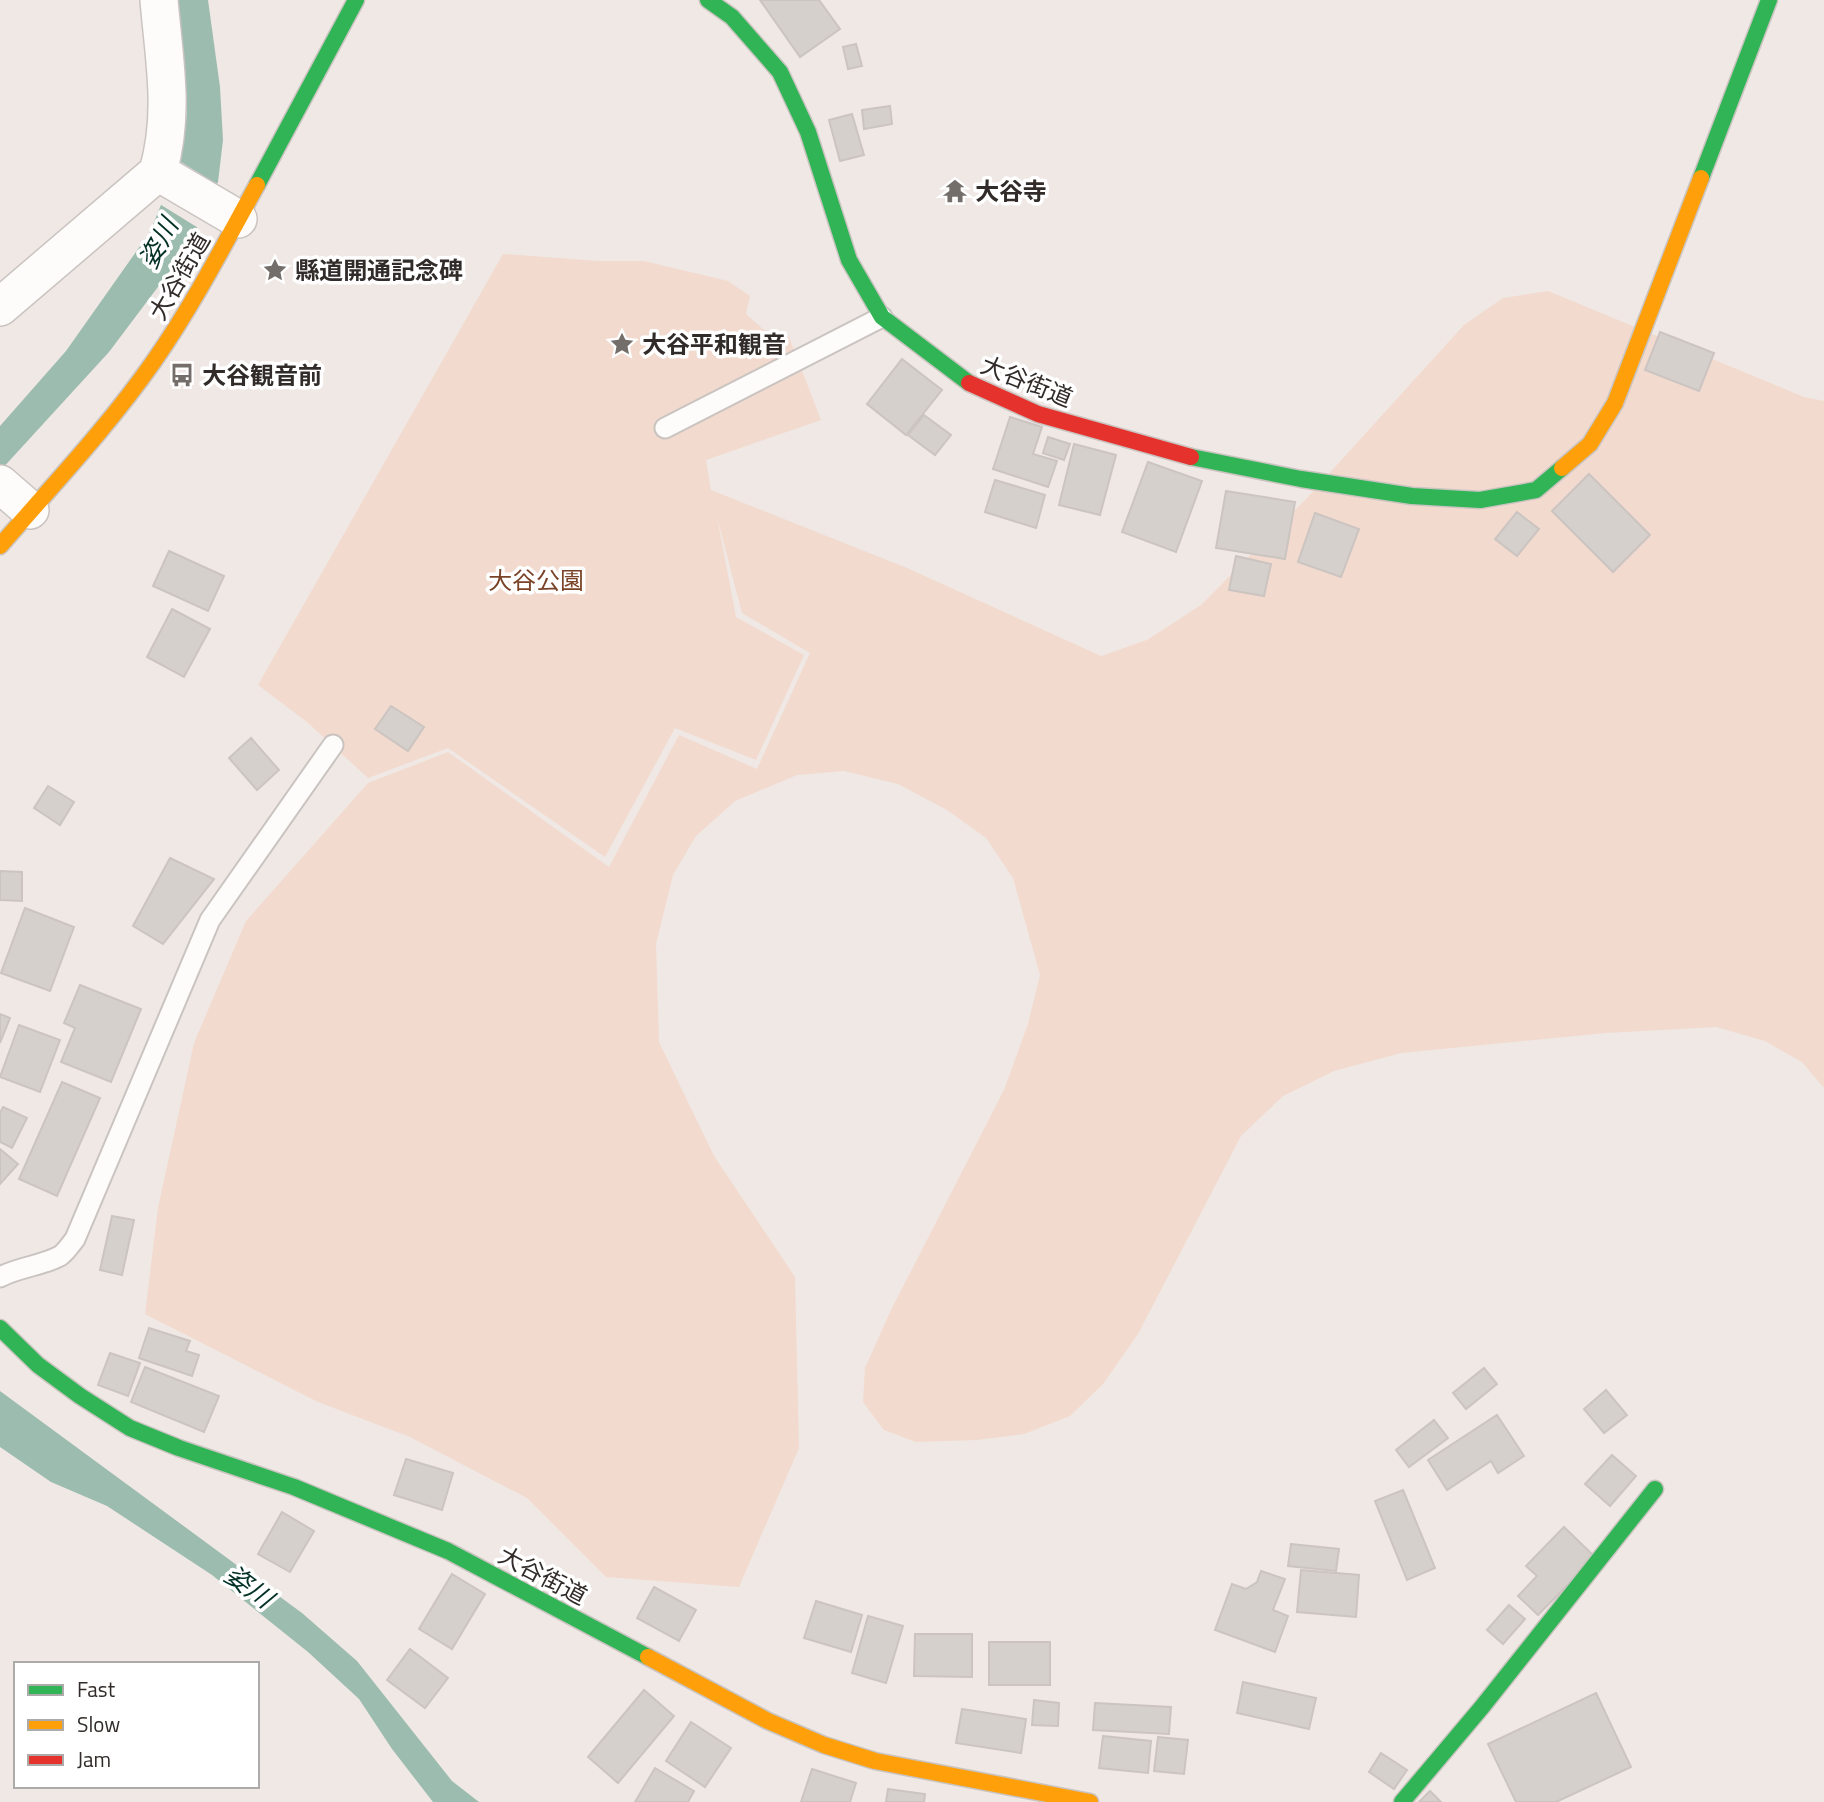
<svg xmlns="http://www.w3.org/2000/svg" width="1824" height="1802" viewBox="0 0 1824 1802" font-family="'Titillium Web','Noto Sans JP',sans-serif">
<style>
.green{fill:#f2dace}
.water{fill:#9dbcb0}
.pier{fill:#f0e8e4}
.building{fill:#d6d0cd;stroke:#cbc4c1;stroke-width:2}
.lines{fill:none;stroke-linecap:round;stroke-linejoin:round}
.lane-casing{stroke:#cac4c1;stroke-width:23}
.street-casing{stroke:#cac4c1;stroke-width:40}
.fast-casing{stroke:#cac4c1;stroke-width:19}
.slow-casing{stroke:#cac4c1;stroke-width:19}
.jam-casing{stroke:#cac4c1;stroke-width:19}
.lane{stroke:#fdfcfb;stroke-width:19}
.street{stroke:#fdfcfb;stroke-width:37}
.fast{stroke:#30b455;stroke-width:16}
.slow{stroke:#ff9f0a;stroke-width:16}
.jam{stroke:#e5322d;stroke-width:16}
.labels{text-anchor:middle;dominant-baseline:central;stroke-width:7;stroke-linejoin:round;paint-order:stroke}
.poi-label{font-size:24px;font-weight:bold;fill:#312c29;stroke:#fff;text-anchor:start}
.street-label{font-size:24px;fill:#312c29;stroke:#fff}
.park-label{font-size:24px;fill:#7a4327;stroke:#fff}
.water-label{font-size:26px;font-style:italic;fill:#033126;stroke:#fff}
</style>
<rect width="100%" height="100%" fill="#f0e8e4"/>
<polygon class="green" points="503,254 598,261 644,261 728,281 750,296 746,314 764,330 789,337 821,420 706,460 711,490 907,568 1101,656 1147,640 1201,605 1306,499 1464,325 1503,298 1548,291 1804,397 1824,401 1824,1088 1802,1062 1765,1041 1716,1027 1606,1033 1401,1053 1334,1071 1283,1096 1241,1136 1138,1334 1103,1384 1070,1416 1024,1434 977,1440 916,1442 884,1430 863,1402 865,1368 890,1312 1004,1090 1028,1024 1040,975 1013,878 986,838 947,810 898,784 844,771 797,775 735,801 696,836 673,875 656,944 659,1042 714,1156 795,1277 799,1448 739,1587 606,1577 527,1498 410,1437 318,1402 145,1314 158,1208 194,1043 246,921 368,783 448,752 609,867 679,735 757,769 810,653 742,613 717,517 736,617 804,655 756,760 675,728 605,857 448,748 368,778 307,722 258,685"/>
<g class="water">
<polygon points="178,0 208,0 220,87 223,140 218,182 188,247 109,352 0,471 0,426 66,351 150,232 180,158 187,113 182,67"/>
<polygon points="0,1391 302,1613 357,1661 452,1781 479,1802 433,1802 392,1749 359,1699 308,1652 212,1575 107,1506 51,1482 0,1447"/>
</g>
<polygon class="pier" points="176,159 220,186 200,229 158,203"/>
<g class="building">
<polygon points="760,0 819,0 840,29 800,57"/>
<polygon points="856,44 862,66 848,69 843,47"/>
<polygon points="890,106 892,124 864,129 862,110"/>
<polygon points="852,114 864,155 840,161 829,120"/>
<polygon points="1660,332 1714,353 1699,391 1645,370"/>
<polygon points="902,359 942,390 906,435 867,404"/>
<polygon points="924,415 951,435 935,455 908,435"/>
<polygon points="1010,417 1042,427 1033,454 1057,461 1048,487 993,469"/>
<polygon points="1048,437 1070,444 1064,460 1043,453"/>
<polygon points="1074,444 1116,455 1100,515 1059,505"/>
<polygon points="1148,462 1202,481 1176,552 1122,532"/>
<polygon points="1589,474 1650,535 1613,572 1552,511"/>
<polygon points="995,480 1045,495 1036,528 985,512"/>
<polygon points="1226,491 1295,502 1285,559 1216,548"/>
<polygon points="1517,512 1539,529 1517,556 1495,539"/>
<polygon points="1315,513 1359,529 1341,577 1298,562"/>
<polygon points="169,551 224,576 208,611 153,586"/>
<polygon points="1236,556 1271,564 1264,596 1229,590"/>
<polygon points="172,609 210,629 184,677 147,657"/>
<polygon points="391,706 424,727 408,751 375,729"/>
<polygon points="251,738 279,770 257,790 229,758"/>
<polygon points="48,786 74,802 60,825 34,808"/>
<polygon points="170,858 214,879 163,944 133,926"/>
<polygon points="0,871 22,872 22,901 0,900"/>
<polygon points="25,908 74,927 50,991 1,973"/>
<polygon points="80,985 141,1009 111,1082 61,1062 75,1028 64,1023"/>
<polygon points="0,1014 10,1018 0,1043"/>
<polygon points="19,1025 60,1040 40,1092 0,1077"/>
<polygon points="62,1082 100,1098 57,1196 19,1179"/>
<polygon points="3,1107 27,1118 12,1148 0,1142 0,1113"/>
<polygon points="0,1149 18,1164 0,1184"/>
<polygon points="112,1216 134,1220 122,1275 100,1270"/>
<polygon points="149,1328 190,1341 186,1351 199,1355 192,1376 139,1358"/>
<polygon points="110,1353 140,1363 128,1396 98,1385"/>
<polygon points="145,1367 219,1396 204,1432 131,1402"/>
<polygon points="1484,1368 1497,1384 1466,1409 1453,1393"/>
<polygon points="1606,1390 1627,1415 1604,1433 1584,1409"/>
<polygon points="1497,1415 1524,1456 1498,1473 1491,1461 1447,1490 1428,1460"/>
<polygon points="1434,1420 1448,1438 1409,1467 1396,1450"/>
<polygon points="1612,1455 1636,1476 1610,1506 1585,1484"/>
<polygon points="406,1459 453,1473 442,1510 394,1495"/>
<polygon points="1403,1490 1435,1568 1407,1580 1375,1501"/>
<polygon points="282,1512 314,1531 290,1572 258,1554"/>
<polygon points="1564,1527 1595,1557 1538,1615 1518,1596 1537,1576 1526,1566"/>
<polygon points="1291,1544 1339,1549 1336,1571 1288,1566"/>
<polygon points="1301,1570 1359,1575 1356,1617 1297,1612"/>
<polygon points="1261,1571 1285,1579 1273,1610 1288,1616 1275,1652 1215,1630 1232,1584 1246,1589 1257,1582"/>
<polygon points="452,1574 485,1594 452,1649 419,1629"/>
<polygon points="654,1587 696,1610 679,1641 637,1618"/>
<polygon points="816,1601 862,1615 851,1652 804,1638"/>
<polygon points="1509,1605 1525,1619 1503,1644 1487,1630"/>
<polygon points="868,1616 903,1626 886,1683 852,1673"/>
<polygon points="915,1634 972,1634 972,1677 914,1676"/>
<rect x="989" y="1642" width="61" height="43"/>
<polygon points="410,1649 448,1678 425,1708 387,1680"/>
<polygon points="1243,1682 1316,1698 1309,1729 1237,1713"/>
<polygon points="644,1690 674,1716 618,1783 588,1757"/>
<polygon points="1596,1693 1631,1767 1556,1802 1516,1802 1488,1744"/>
<polygon points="1034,1700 1059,1703 1058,1726 1032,1725"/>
<polygon points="1095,1703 1171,1707 1169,1734 1093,1730"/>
<polygon points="962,1709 1026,1719 1021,1753 956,1743"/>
<polygon points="691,1722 731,1748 705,1787 666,1761"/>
<polygon points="1103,1736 1151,1741 1148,1773 1099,1768"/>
<polygon points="1158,1737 1188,1740 1184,1774 1154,1771"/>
<polygon points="1381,1753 1407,1770 1394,1789 1369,1772"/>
<polygon points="655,1768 694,1791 688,1802 635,1802"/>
<polygon points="812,1769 856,1783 850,1802 801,1802"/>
<polygon points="888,1789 925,1794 924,1802 886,1802"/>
<polygon points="1430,1791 1441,1802 1419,1802"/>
</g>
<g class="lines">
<g class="lane-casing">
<g id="lane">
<polyline points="665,428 882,317"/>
<path d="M 0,1277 C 19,1267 41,1266 60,1256 C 66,1252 71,1244 75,1239 L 210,920 L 333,745"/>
</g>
</g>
<g class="street-casing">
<g id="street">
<polyline points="158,172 238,219"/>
<path d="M 0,307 L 158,172 C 175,112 164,60 159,0"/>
<polyline points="0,484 30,510"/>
</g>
</g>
<g class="fast-casing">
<g id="fast">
<polyline points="708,0 732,17 780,72 808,132 849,260 882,317 969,383"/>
<polyline points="1701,178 1769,0"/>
<polyline points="257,185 356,0"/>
<polyline points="1191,457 1301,479 1412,496 1480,500 1536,490 1562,468"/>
<polyline points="0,1328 38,1365 80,1396 130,1428 179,1448 294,1487 448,1551 648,1657"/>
<polyline points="1402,1802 1482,1707 1655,1489"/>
</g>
</g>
<g class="slow-casing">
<g id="slow">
<polyline points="1562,468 1590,444 1615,403 1701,178"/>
<path d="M 0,546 C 52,486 108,427 154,361 C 193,305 224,245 257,185"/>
<polyline points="648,1657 768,1721 824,1745 875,1761 1090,1802"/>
</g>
</g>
<g class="jam-casing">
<polyline id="jam" points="969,383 1038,414 1191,457"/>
</g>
<use href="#lane" class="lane"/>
<use href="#street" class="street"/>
<use href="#fast" class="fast"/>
<use href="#slow" class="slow"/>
<use href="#jam" class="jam"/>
</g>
<defs>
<g id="temple-bare" transform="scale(1.89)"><path d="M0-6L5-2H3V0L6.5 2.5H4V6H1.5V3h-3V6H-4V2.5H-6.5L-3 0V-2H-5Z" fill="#746e6a" stroke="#fff" stroke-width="2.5" paint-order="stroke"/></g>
<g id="sight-bare" transform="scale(1.89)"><path d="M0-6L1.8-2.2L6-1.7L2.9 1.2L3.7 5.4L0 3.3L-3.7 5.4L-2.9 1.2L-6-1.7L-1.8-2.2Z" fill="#746e6a" stroke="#fff" stroke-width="2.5" paint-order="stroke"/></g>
<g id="bus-bare" transform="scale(1.89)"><path d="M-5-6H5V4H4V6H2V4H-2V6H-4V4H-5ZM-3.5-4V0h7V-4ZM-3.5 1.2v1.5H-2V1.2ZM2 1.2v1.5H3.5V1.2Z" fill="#746e6a" stroke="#fff" stroke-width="2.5" paint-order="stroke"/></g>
</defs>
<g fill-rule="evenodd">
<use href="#temple-bare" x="955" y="191"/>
<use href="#sight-bare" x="275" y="270"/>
<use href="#sight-bare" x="622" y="344"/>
<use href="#bus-bare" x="182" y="375"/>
</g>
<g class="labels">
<g class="poi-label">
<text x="975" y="191">大谷寺</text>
<text x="295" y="270">縣道開通記念碑</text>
<text x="642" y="344">大谷平和観音</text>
<text x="202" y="375">大谷観音前</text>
</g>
<g class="street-label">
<text transform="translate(179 276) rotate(-60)">大谷街道</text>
<text transform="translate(1027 381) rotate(22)">大谷街道</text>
<text transform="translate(543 1575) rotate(28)">大谷街道</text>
</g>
<g class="park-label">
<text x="536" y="580">大谷公園</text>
</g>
<g class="water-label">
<text transform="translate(158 243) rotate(-62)">姿川</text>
<text transform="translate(249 1586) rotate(36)">姿川</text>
</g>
</g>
<rect x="14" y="1662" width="245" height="126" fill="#ffffff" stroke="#adaba9" stroke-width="2"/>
<rect x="28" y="1685" width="35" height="10" fill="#30b455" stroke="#adaba9" stroke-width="2"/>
<text x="77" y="1697" font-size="21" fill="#312c29">Fast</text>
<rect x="28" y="1720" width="35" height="10" fill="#ff9f0a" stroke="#adaba9" stroke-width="2"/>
<text x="77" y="1732" font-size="21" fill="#312c29">Slow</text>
<rect x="28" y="1755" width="35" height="10" fill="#e5322d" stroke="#adaba9" stroke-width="2"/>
<text x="77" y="1767" font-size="21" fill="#312c29">Jam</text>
</svg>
